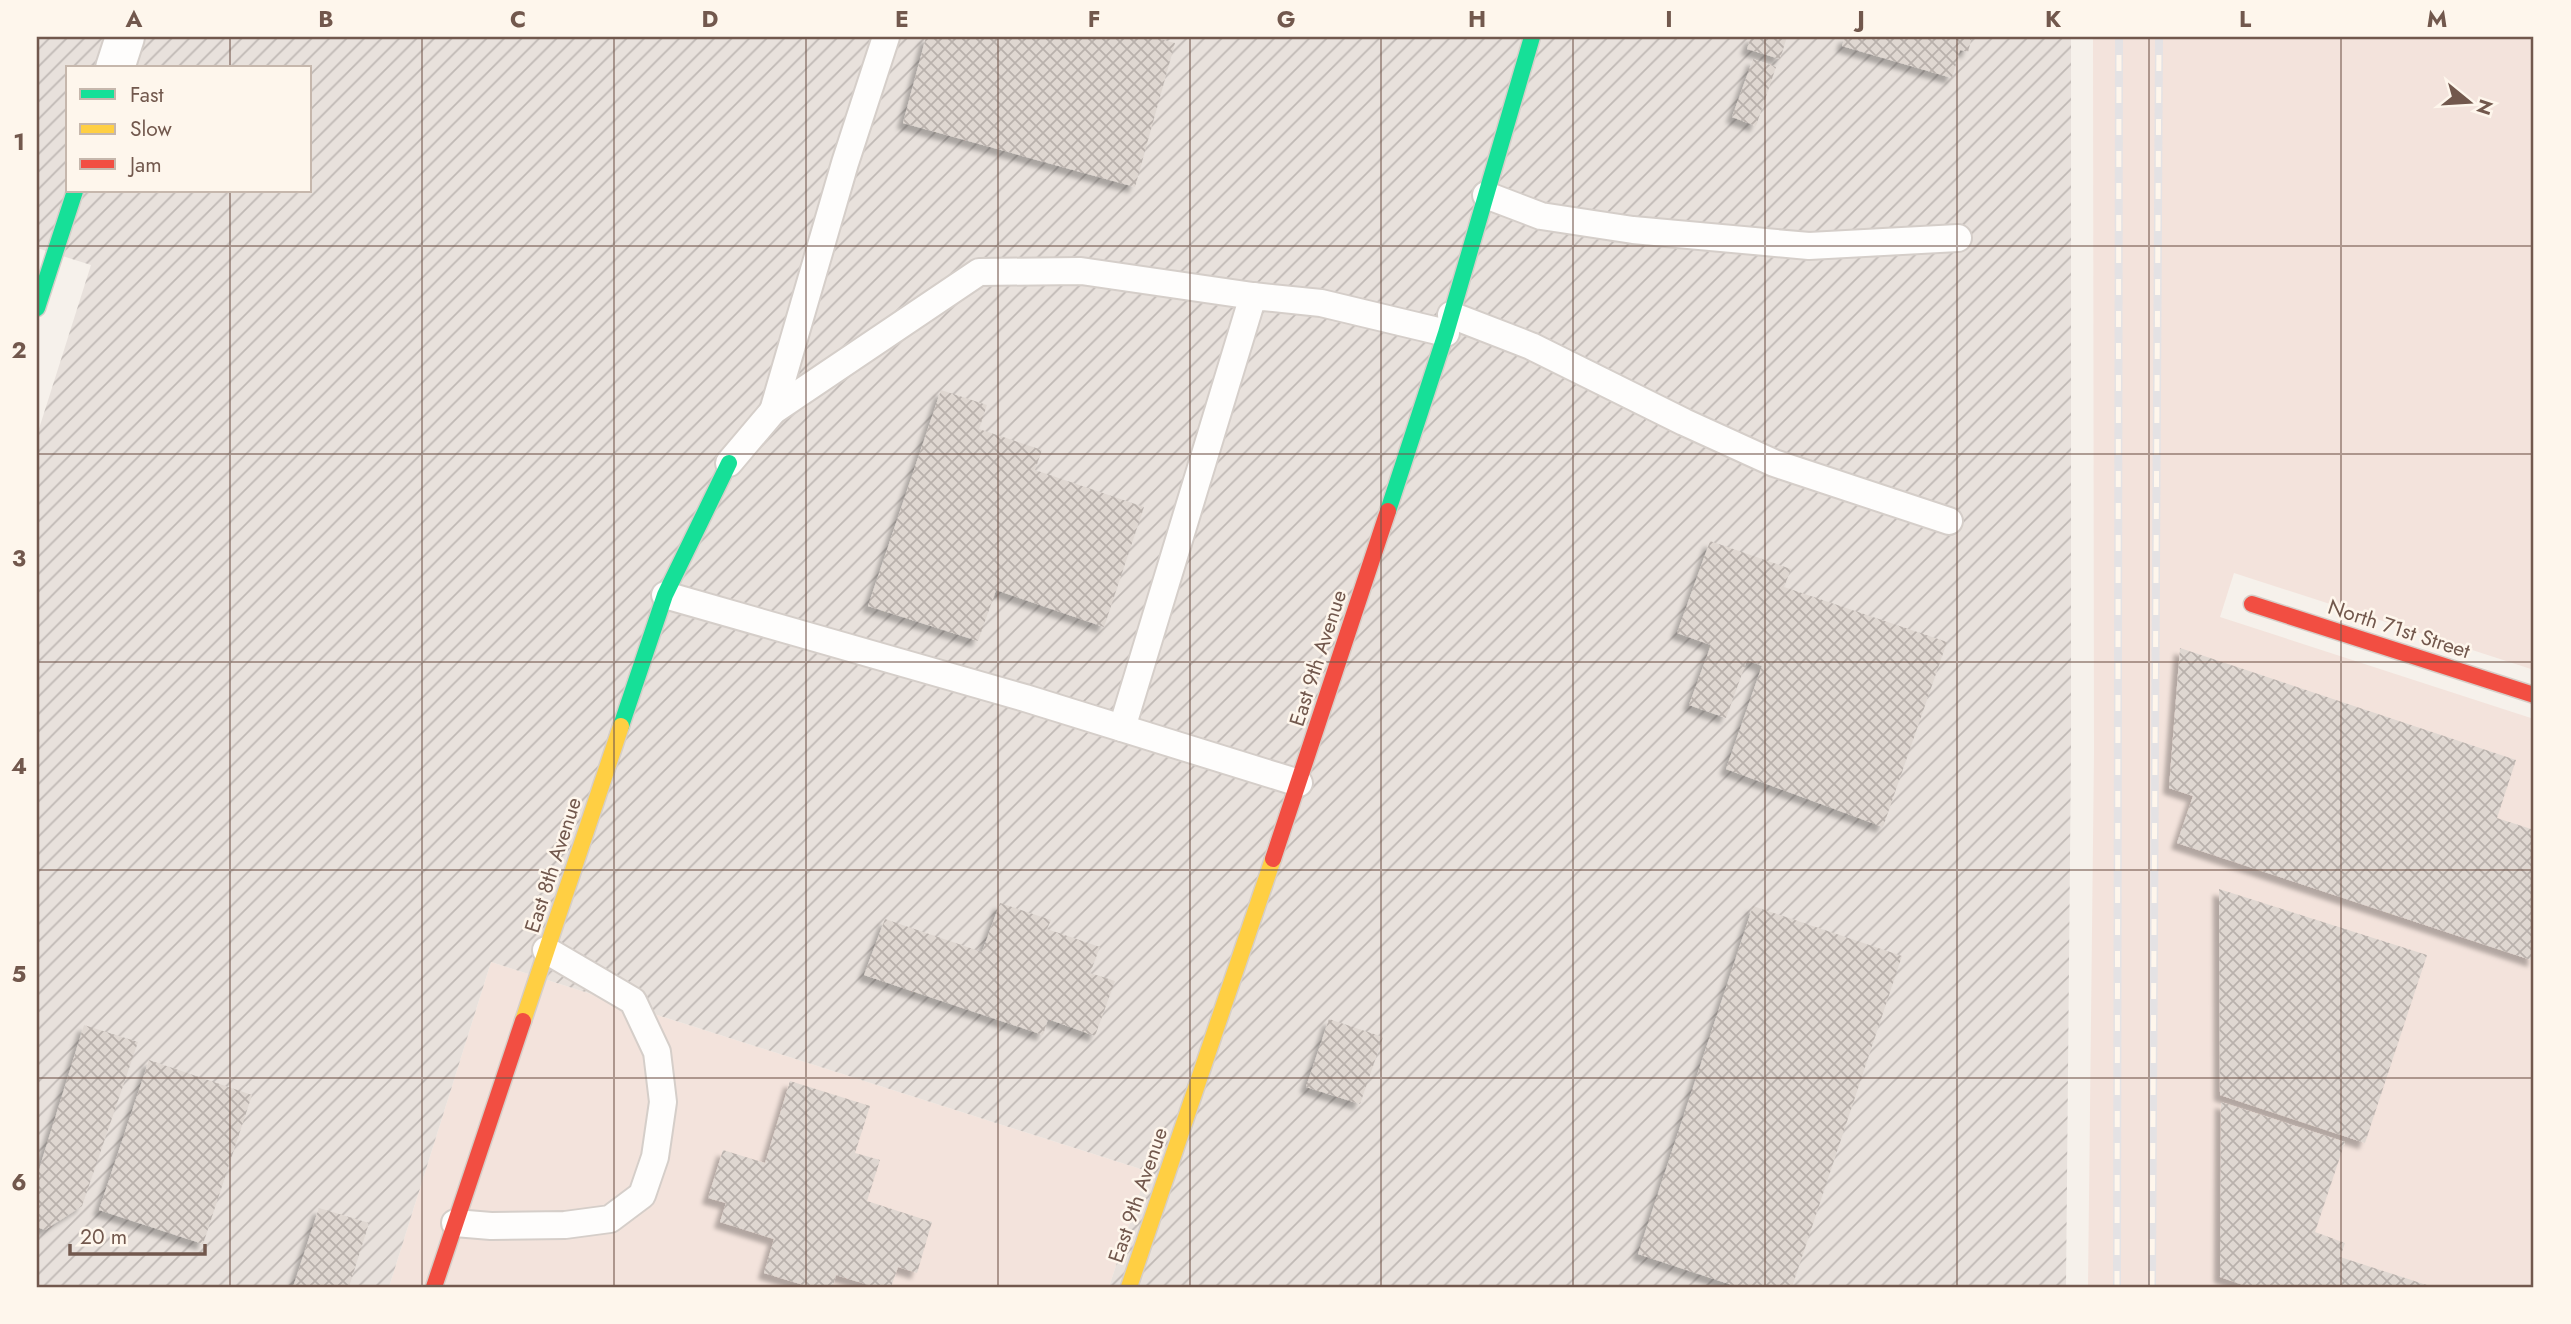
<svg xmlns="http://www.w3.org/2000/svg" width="2571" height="1324" viewBox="0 0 2571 1324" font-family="Jost,sans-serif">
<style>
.commercial{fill:#f3e3dc}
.industrial{fill:url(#industrial-furrows);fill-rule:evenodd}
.building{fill:url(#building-cross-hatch);filter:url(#shadow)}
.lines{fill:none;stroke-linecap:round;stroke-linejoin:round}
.lane-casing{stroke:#d5cec9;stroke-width:30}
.street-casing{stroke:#d5cec9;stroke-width:42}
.fast-casing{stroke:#d5cec8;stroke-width:19}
.slow-casing{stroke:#d5cec8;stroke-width:19}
.jam-casing{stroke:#d5cec8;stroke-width:19}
.lane{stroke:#fefdfc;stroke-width:26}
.street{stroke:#fefdfc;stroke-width:38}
.fast{stroke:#16e098;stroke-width:16}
.slow{stroke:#ffcf43;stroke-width:16}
.jam{stroke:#f24e42;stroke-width:16}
.rail-casing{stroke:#e4e2e4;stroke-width:8}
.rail{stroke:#fef6ec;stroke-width:5;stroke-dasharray:16;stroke-linecap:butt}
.grid{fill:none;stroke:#72584d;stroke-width:2;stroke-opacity:0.55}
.labels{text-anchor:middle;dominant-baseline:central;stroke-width:5;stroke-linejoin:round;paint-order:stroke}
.street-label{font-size:21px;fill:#72584d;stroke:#fef6ec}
.neatline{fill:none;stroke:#72584d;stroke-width:2.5}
.grid-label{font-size:23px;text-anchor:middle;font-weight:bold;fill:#72584d}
</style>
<defs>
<pattern id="industrial-furrows" width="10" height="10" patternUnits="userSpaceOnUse" patternTransform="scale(1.75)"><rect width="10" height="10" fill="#e8e1dc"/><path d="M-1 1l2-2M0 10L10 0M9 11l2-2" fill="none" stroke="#c0b9b5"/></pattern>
<pattern id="building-cross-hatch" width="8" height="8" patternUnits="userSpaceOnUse" patternTransform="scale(1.75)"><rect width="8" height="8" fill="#dfd7d1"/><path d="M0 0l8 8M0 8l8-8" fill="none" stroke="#b9b1ac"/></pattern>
<filter id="shadow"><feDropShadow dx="-6" dy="6" stdDeviation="2" flood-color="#0004"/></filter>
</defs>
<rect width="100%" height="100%" fill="#f6f1eb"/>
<g class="commercial">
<polygon points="2093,37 2534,37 2534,670 2234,573 2220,617 2534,719 2534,1287 2088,1287 2094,753"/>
<polygon points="491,962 1147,1171 1109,1287 389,1287"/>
</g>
<path class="industrial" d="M 37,37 L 2071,37 L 2071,751 L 2066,1287 L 1109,1287 L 1147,1171 L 491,962 L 389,1287 L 37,1287 L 37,435 L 91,265 L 37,248 ZM 68,68 L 310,68 L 310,191 L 68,191 Z"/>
<g class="building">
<polygon points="926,37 1152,37 1175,43 1135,187 903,123"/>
<polygon points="1751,37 1787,37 1780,59 1747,49"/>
<polygon points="1845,37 1972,37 1968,52 1960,50 1952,78 1842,46"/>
<polygon points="1753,59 1776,67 1756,126 1732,117"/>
<polygon points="941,390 987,405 979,429 1042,450 1035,470 1144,507 1104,627 996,590 978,641 868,606"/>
<polygon points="1710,541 1791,569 1784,587 1947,642 1883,827 1726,769 1762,666 1747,660 1726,718 1689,705 1711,645 1677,633"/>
<polygon points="2180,648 2516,760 2497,818 2534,830 2534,961 2177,843 2193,796 2169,788"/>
<polygon points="2219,889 2427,955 2365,1143 2220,1095"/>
<polygon points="1000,903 1051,920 1047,929 1100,947 1090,973 1115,981 1095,1036 1048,1019 1043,1035 864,975 885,919 982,952"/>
<polygon points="1753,906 1902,956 1792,1287 1738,1287 1638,1254"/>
<polygon points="1329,1019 1383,1037 1360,1104 1306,1087"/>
<polygon points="84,1025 138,1042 82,1206 45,1230 37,1227 37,1176"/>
<polygon points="149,1060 252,1095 203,1244 99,1210"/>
<polygon points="790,1081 870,1106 855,1153 880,1160 867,1201 932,1222 917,1273 898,1267 891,1287 875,1287 836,1275 833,1287 810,1287 764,1273 774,1239 720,1222 726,1203 708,1198 723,1150 765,1163"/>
<polygon points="2221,1102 2345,1142 2315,1232 2345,1243 2340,1257 2433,1287 2249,1287 2220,1277"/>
<polygon points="319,1208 369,1223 349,1287 293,1287"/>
</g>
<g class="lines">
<g class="lane-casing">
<g id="lane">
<polyline points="1486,195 1541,216 1633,230 1809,246 1958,238"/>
<polyline points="1451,315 1531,346 1684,422 1774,463 1949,521"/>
<polyline points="773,411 845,163 886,37"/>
<polyline points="729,463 773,411 979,272 1081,271 1253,296"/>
<polyline points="665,595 1025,698 1299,783"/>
<polyline points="1122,728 1253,296 1321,303 1446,333"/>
<polyline points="455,1223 491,1226 565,1225 610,1219 642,1195 655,1157 663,1102 657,1052 633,1001 546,950"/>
</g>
</g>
<g class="street-casing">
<polyline id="street" points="115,68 125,37"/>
</g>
<g class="fast-casing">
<g id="fast">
<polyline points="37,308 75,191"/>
<polyline points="1388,511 1446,333 1532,37"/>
<polyline points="621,726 665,595 729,463"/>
</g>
</g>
<g class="slow-casing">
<g id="slow">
<polyline points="523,1021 621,726"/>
<polyline points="1129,1287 1273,859"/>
</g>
</g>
<g class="jam-casing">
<g id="jam">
<polyline points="2252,604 2534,695"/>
<polyline points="1273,859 1388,511"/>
<polyline points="434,1287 523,1021"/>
</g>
</g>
<use href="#lane" class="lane"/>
<use href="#street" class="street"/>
<use href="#fast" class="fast"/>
<use href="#slow" class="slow"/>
<use href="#jam" class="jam"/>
<g class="rail-casing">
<g id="rail">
<polyline points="2117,1287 2119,37"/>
<polyline points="2152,1287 2159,37"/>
</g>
</g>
<use href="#rail" class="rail"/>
</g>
<path class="grid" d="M 230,37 L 230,68M 422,37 L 422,1287M 614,37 L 614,1287M 806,37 L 806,1287M 998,37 L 998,1287M 1190,37 L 1190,1287M 1381,37 L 1381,1287M 1573,37 L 1573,1287M 1765,37 L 1765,1287M 1957,37 L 1957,1287M 2149,37 L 2149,1287M 2341,37 L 2341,1287M 230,191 L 230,1287M 37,246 L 2534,246M 37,454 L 2534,454M 37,662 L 2534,662M 37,870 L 2534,870M 37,1078 L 2534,1078"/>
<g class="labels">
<g class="street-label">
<text transform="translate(2399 629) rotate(18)">North 71st Street</text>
<text transform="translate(1318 658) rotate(-72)">East 9th Avenue</text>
<text transform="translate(553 865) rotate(-72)">East 8th Avenue</text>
<text transform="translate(1138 1195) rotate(-71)">East 9th Avenue</text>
</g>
</g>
<rect width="2571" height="1324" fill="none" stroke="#fef6ec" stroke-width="77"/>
<rect x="66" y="66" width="245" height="126" fill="#fef6ec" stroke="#c6b7ac" stroke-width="2"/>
<rect x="80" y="89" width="35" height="10" fill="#16e098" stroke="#c6b7ac" stroke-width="2"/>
<text x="130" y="102" font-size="21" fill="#72584d">Fast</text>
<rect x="80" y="124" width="35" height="10" fill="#ffcf43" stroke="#c6b7ac" stroke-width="2"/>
<text x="130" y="136" font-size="21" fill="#72584d">Slow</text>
<rect x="80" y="159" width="35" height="10" fill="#f24e42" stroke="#c6b7ac" stroke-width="2"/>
<text x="130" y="172" font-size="21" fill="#72584d">Jam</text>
<g transform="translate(2469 102) rotate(108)" stroke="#fef6ec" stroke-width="5" paint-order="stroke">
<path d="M0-5L12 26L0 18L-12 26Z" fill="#72584d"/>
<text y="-10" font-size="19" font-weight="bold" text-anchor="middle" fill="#72584d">N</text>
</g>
<path d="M70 1244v10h135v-10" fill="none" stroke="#72584d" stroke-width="3.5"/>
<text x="80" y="1244" font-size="21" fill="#72584d" stroke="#fef6ec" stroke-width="5" paint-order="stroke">20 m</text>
<rect x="38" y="38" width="2494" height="1248" class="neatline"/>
<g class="grid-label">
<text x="134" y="27">A</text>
<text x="326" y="27">B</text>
<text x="518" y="27">C</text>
<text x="710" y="27">D</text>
<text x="902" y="27">E</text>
<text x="1094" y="27">F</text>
<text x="1286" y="27">G</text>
<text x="1477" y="27">H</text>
<text x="1669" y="27">I</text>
<text x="1861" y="27">J</text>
<text x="2053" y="27">K</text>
<text x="2245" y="27">L</text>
<text x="2437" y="27">M</text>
<text x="19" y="150">1</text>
<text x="19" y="358">2</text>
<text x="19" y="566">3</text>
<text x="19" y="774">4</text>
<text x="19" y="982">5</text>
<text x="19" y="1190">6</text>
</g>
</svg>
